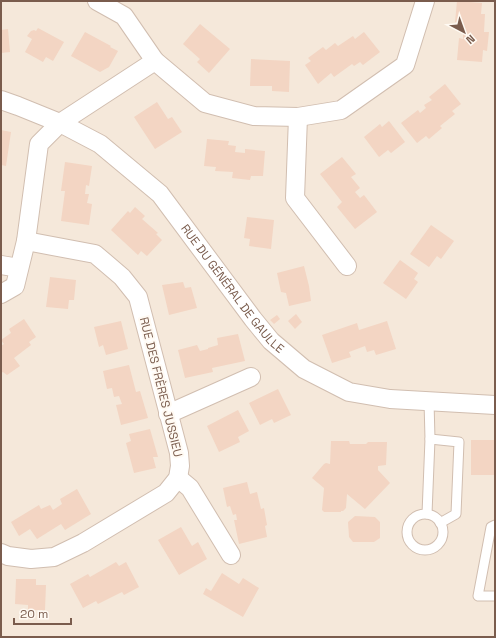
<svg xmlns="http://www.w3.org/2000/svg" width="496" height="638" viewBox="0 0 496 638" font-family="'Space Grotesk',sans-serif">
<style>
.residential{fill:#f5e8da}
.building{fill:#f3d5c3}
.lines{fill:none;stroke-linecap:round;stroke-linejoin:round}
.lane-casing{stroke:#d1beb0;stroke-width:11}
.street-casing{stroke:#d1beb0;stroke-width:20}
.lane{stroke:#fff;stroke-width:9}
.street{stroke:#fff;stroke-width:18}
.labels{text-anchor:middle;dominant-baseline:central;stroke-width:4;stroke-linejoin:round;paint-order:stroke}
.street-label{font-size:12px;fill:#7a5c4d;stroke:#fffaf3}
</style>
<rect width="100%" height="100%" fill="#fdf6ec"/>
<rect class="residential" x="1" y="1" width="494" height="636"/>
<g class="building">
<polygon points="457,1 482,3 481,14 485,14 484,32 489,32 487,51 483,50 482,62 457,60 459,38 463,39 463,30 458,30 458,22 455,22"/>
<polygon points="200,24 230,49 209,73 197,62 200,59 183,44"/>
<polygon points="38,28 64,42 53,61 46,57 43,62 25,52 32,39 27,36 31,31 34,30 36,31"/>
<polygon points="8,29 10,52 1,53 1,30"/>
<polygon points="85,32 111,46 110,47 118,51 109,67 100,72 71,56"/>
<polygon points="364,32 380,52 363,65 360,62 354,66 352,64 334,77 331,73 318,84 305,65 311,61 308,58 323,47 326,50 335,43 338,46 353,36 355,39"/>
<polygon points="251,59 290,61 289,92 272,91 272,86 250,86"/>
<polygon points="445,84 461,104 452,111 455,114 440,126 442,128 429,139 426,136 417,143 401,123 418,110 420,113 426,108 424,105 432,100 429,97"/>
<polygon points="157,102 168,119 172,117 182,132 155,149 134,117"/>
<polygon points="389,121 405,142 391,153 388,150 379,157 364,137 380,124 382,127"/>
<polygon points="1,130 11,132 6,166 1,165"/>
<polygon points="207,139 229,141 228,145 236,146 235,152 245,153 245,149 265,151 263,176 251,176 250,180 232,178 233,172 215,171 216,167 204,166"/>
<polygon points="342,157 356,174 351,177 360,188 355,192 360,198 364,195 377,212 355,229 337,207 342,202 320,174"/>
<polygon points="65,162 92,166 89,186 86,185 85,194 89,194 87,203 92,204 89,225 61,221 65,191 61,191"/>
<polygon points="135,207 145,216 142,219 158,233 156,234 162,240 147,256 141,251 138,255 111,230 128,211 130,213"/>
<polygon points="247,217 274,220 271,249 249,246 250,239 244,238"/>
<polygon points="431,225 454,241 441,259 437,256 429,267 410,254"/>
<polygon points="400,260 418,273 414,279 418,282 406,299 383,283"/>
<polygon points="304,266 309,286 311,301 289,306 286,293 281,292 277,273"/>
<polygon points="50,277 76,280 74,300 69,300 68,309 46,307"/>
<polygon points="183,282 185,288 191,287 197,308 169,315 162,285"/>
<polygon points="296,314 302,322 295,329 288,321"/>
<polygon points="277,315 280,319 274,324 270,320"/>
<polygon points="24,319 36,337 29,342 31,345 14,358 20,366 7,375 3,372 1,373 1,346 4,344 1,340 11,333 9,329"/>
<polygon points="121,321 128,349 106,355 103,345 99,347 94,327"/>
<polygon points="387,321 396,349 376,355 374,350 367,352 365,346 349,352 351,357 332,363 322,335 357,323 359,330"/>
<polygon points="238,334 245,361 212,368 213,372 185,378 178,350 197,345 200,351 208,349 208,348 218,345 217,338"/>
<polygon points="129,365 136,392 140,391 148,418 121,425 116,405 122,404 119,396 114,397 112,388 107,389 103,371"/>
<polygon points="278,389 291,415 274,423 272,419 260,425 249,403"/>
<polygon points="238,410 249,431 238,437 240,442 219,452 207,426"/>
<polygon points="150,429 158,457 153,457 156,468 134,473 126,443 131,441 129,434"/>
<rect x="471" y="440" width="24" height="35"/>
<polygon points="331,441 349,441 350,444 366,444 368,442 387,442 386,465 378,466 378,470 390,483 365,509 347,494 346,508 343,511 341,511 341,512 324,512 322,510 324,488 312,478 324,464 326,463 330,464"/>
<polygon points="247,482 250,494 257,492 261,509 264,508 267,525 265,526 267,537 239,544 234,520 237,520 236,514 233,515 230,506 227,507 223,488"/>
<polygon points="77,489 91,514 65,530 61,524 37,539 30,529 19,536 11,522 39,505 41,509 50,505 53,510 62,504 60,499"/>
<polygon points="355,516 375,517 380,522 380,538 374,542 353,542 349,537 348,522"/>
<polygon points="181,527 192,546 198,542 207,559 179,575 158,540"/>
<polygon points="116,562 119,566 126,562 139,587 124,595 122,592 98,604 96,601 83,608 70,584 88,574 90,577"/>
<polygon points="222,573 239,584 243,578 259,588 243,617 203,594 206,588 211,591"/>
<polygon points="16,579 36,579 36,585 46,585 45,610 28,610 28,605 15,604"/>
</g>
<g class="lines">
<g class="lane-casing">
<g id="lane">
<polyline points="430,439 459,442 456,514 440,523"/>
<circle cx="425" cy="532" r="18"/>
<polyline points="427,514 430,439 429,401"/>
<polyline points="495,525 491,527 478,596 495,596"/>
</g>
</g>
<g class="street-casing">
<g id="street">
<polyline points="97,1 124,16 155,61"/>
<path id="s1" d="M 1,100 L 18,106 L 60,123 L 100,144 L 160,194 L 253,319 L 271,341 L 304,369 L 349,392 L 390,399 L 495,405"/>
<polyline points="298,117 295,198 347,266"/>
<polyline points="1,265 19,268"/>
<polyline points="1,294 15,286 26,241 39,144 60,123 155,61 205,103 254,116 298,117 341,110 405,65 425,1"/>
<polyline points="168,414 251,377"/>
<polyline points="178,478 190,488 231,555"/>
<polyline points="1,553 8,556 31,559 54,557 83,543 166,493 178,478 180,466 179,453 138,297 122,277 95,254 26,241"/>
</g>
</g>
<use href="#lane" class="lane"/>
<use href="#street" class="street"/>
</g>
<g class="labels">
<g class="street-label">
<text stroke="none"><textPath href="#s1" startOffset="306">RUE DU GÉNÉRAL DE GAULLE</textPath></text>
<text transform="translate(161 387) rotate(76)">RUE DES FRÈRES JUSSIEU</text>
</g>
</g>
<rect width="496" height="638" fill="none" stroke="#7a5c4d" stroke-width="4"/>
<g transform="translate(464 32) rotate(139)" stroke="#fffaf3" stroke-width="3" paint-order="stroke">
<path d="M0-3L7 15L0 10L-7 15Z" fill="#7a5c4d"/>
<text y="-6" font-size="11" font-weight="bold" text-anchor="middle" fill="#7a5c4d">N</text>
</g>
<path d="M14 618v6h57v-6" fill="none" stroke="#7a5c4d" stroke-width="2"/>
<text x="20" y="618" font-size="12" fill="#7a5c4d" stroke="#fffaf3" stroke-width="3" paint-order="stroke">20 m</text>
</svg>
